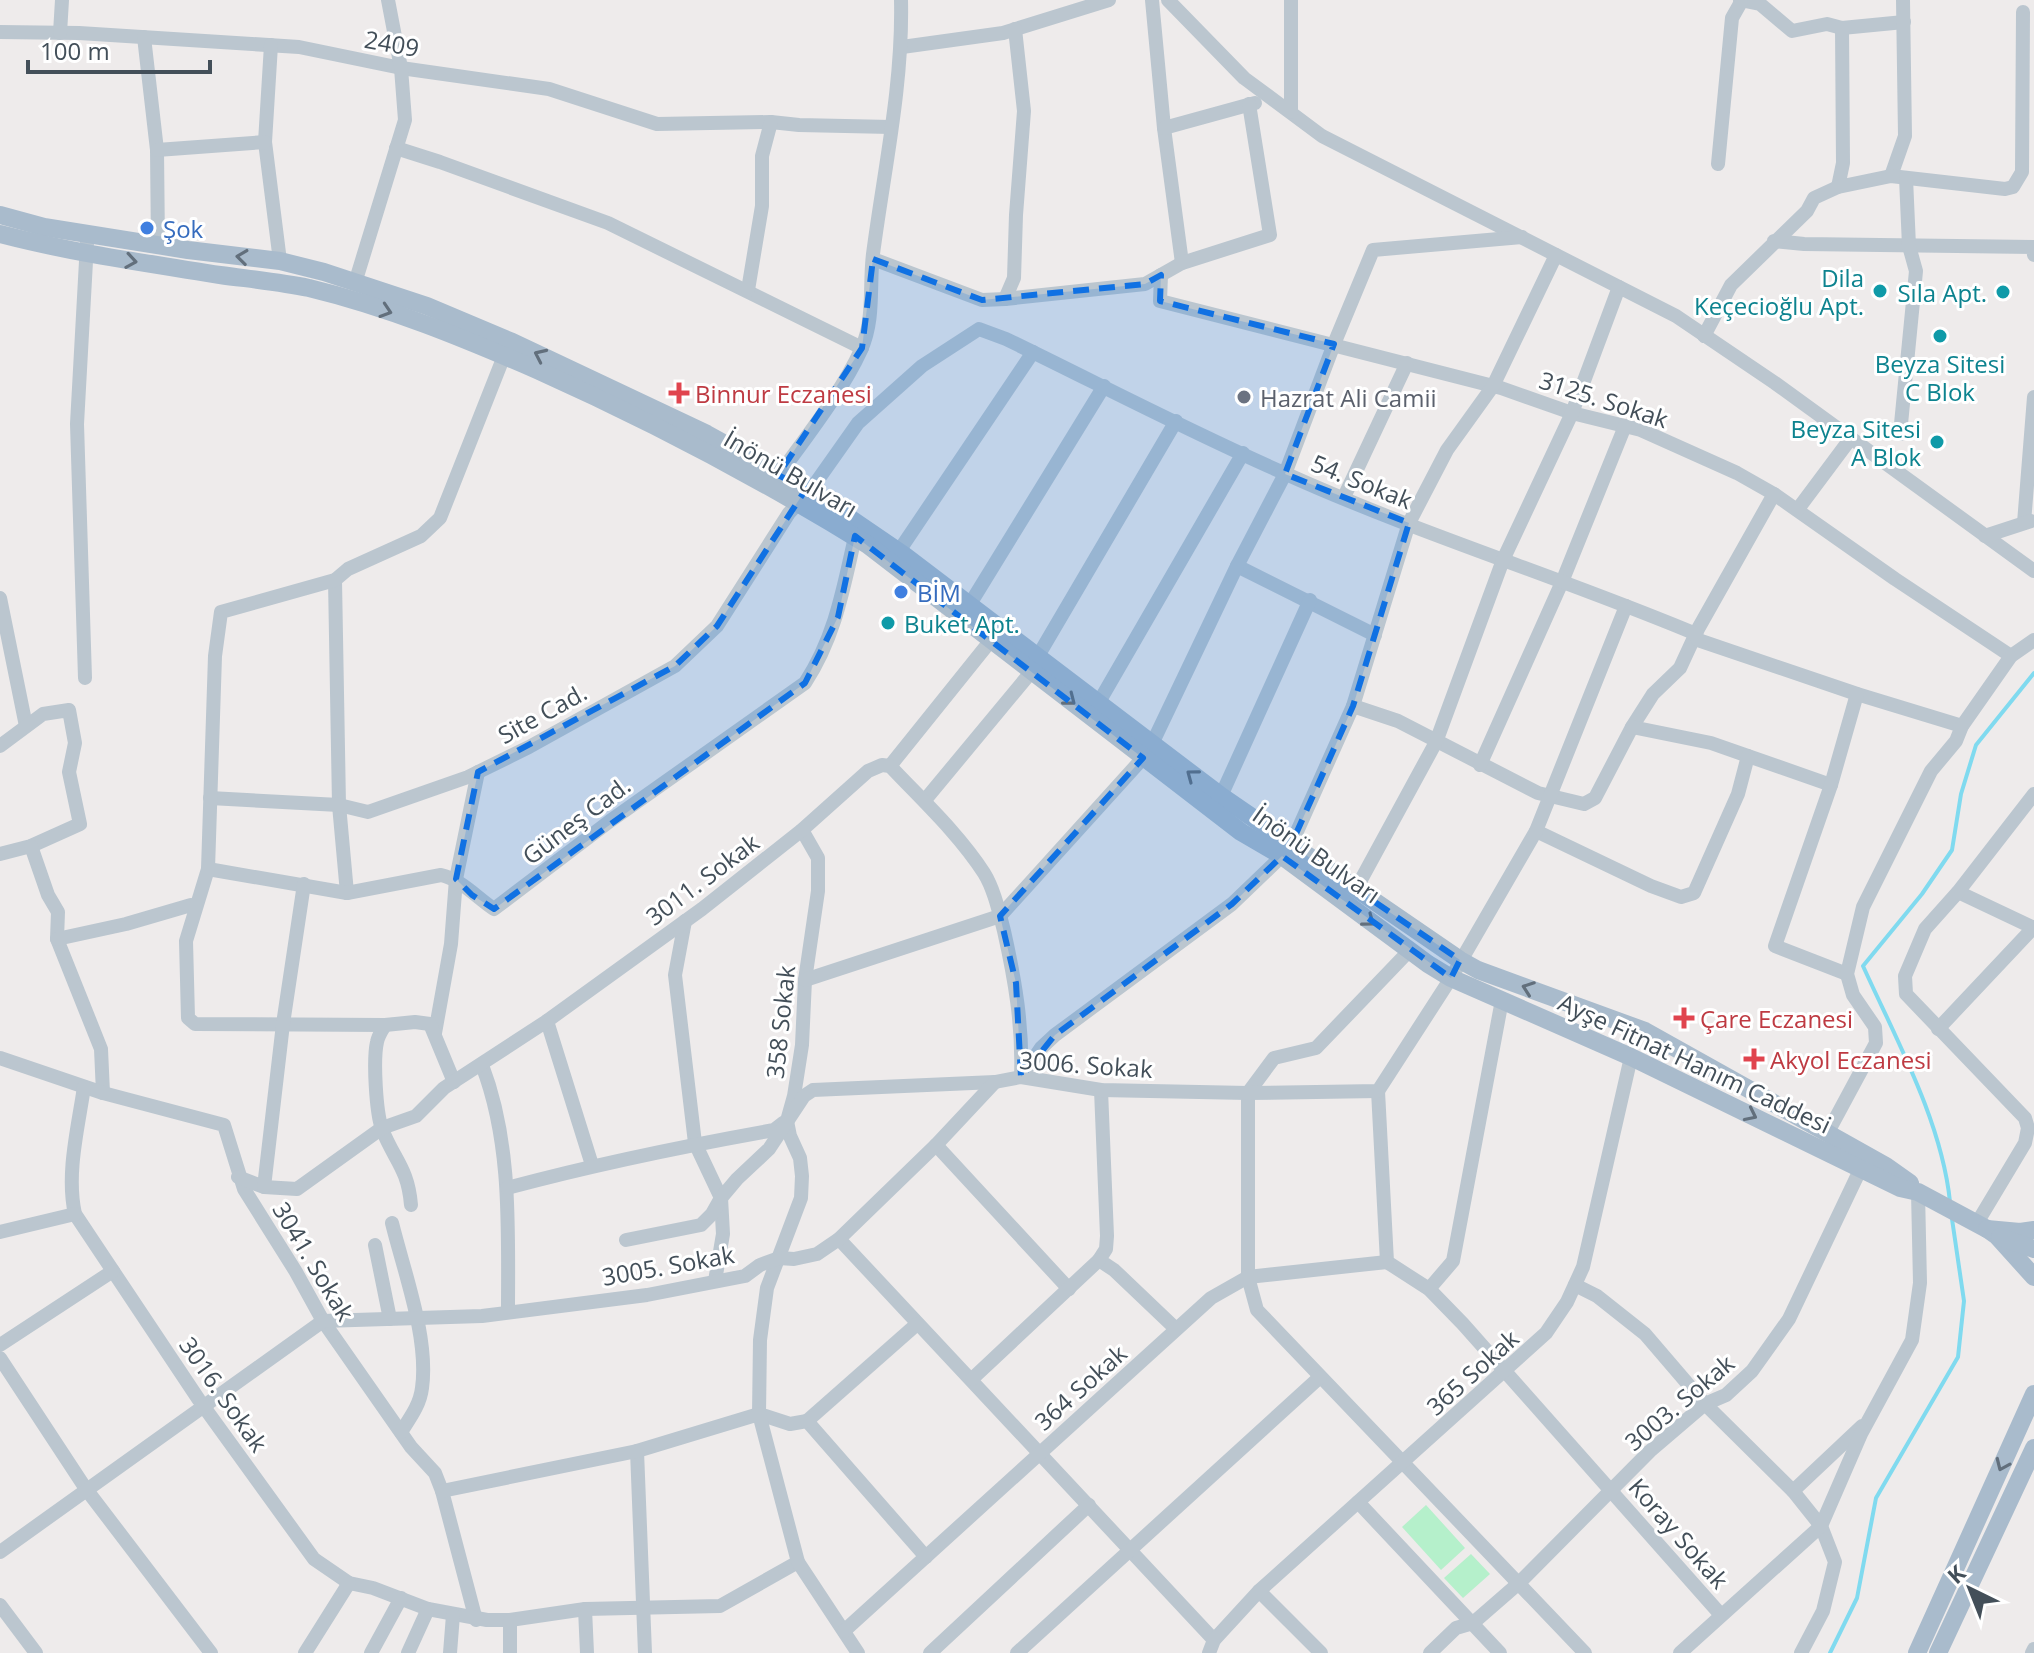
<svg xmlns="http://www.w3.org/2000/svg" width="2034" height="1653" viewBox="0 0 2034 1653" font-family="'Open Sans',sans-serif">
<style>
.green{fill:#b5f0cb}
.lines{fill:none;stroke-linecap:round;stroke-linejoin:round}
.stream{stroke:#80daef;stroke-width:4}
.minor{stroke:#bbc6cf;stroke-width:14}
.major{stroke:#a9bbcc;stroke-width:18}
.oneway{stroke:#626f7c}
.marked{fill:#1071e3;fill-opacity:0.2;stroke:#1071e3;stroke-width:6;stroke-dasharray:16 10;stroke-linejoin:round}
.shop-dot{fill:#3f7fe0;stroke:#fff;stroke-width:3}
.culture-dot{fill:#0f9aa8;stroke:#fff;stroke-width:3}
.health-dot{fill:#e0444e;stroke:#fff;stroke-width:3}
.worship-dot{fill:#6b7280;stroke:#fff;stroke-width:3}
.labels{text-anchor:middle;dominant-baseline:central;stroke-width:6;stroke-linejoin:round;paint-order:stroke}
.street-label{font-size:24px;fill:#434f59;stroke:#fff}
.shop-label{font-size:24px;fill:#366cbe;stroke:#fff;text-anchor:start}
.culture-label{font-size:24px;fill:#0d838f;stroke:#fff;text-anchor:end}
.health-label{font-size:24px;fill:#be3a42;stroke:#fff;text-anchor:start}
.worship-label{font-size:24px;fill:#5b616d;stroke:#fff;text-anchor:start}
</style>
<rect width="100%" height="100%" fill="#eeebeb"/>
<g class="green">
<polygon points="1426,1505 1465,1548 1441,1570 1402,1527"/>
<polygon points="1471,1554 1490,1574 1463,1598 1444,1578"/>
</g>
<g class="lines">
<g class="stream">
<path d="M 1950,1202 C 1942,1122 1896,1039 1863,966 L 1922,894 L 1952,850 L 1961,794 L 1976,745 L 2034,673"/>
<polyline points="1830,1653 1857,1598 1876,1498 1958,1357 1964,1301 1952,1219"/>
</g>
<g class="minor">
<polyline points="1152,0 1164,128 1182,263"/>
<polyline points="1168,0 1244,78 1322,136 1676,316 1775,383 2034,571"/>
<polyline points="1740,0 1760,4 1792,31 1827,24 1842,28 1904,22"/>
<polyline points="0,32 79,33 299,47 401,68 549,89 657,124 771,122 799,125 891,127"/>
<polyline points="60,33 62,0"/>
<polyline points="144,37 157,150 158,246"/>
<polyline points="271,45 265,142 280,261"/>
<polyline points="902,47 1003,33 1109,0"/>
<polyline points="1291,112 1291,0"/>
<polyline points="1164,128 1255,103"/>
<polyline points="396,148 440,162 608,223 862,348"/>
<polyline points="157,150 265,142"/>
<polyline points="1718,164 1732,18 1741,2"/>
<polyline points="1891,176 1905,136 1903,0"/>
<polyline points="1838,187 1843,163 1842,28"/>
<polyline points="1774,241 1804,244 2033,247 2034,255"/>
<polyline points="873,259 982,300 1005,299 1145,284 1182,263 1270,235 1249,104"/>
<polyline points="1161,275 1160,301 1501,388 1572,413 1641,430 1737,473 1774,494 1895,579 2011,656"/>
<polyline points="355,283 405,120 401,68 388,0"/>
<polyline points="748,290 762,206 762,156 771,122"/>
<polyline points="1005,299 1014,278 1016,215 1024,111 1015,29"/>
<polyline points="1704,336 1731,285 1807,211 1814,198 1838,187 1891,176 2005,189 2013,187 2022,172 2023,12"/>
<polyline points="1900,434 1916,271 1909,246 1906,178"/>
<path d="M 774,482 C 802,442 841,394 861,350 C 875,319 869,286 873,254 C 884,170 903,85 901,0"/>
<polyline points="1344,497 1407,363"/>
<polyline points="1798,509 1851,438"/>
<polyline points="2024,523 2034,397"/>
<polyline points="1985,536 2031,521"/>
<polyline points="899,551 1033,352"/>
<polyline points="1237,566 1375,635"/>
<polyline points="335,580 339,805 347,893"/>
<polyline points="0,598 26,726"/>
<polyline points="970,604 1104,386"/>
<polyline points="1038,656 1176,421"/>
<polyline points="85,678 77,424 87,243"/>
<polyline points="1099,702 1243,453"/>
<polyline points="1353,706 1398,721 1538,793 1584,804 1595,798 1632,727 1653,694 1680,668 1698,629 1774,494"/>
<polyline points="1632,727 1711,743 1831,785"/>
<polyline points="1152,744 1237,566 1285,474 1334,344 1373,250 1522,237"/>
<polyline points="0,746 43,714 69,710 75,743 69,772 80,824 31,846 0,854"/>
<polyline points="1480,765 1562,582 1625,426"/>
<polyline points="890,766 992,639"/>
<polyline points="1221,796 1310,600"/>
<path d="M 210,798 L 339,805 L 368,812 L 468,777 L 529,747 L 675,666 L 717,626 L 789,513 L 810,491 L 858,423 L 922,366 L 979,329 L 1006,339 C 1099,384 1190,432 1284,473 C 1419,534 1560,577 1696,634 L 1698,640 L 1857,694 L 1962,726"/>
<polyline points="925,800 1032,671"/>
<polyline points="802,830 818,858 818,891 805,980 802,1045 794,1096 787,1121 790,1136 800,1158 802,1176 801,1198 767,1288 760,1340 759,1414 790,1424 807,1421 926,1557"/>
<polyline points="1536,831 1651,886 1681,897 1694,893 1738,794 1748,756"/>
<polyline points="1291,845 1353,706 1409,523 1447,450 1493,386 1556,255"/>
<polyline points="31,846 48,895 58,912 57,939 101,1049 103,1093"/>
<path d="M 208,869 L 347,893 L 441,875 C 462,880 476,897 494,909 L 610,821 L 805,683 C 835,637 843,590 855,537"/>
<polyline points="1356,889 1436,742 1503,560 1572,413 1619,287"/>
<polyline points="1958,892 2034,928"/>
<polyline points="685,921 675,975 695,1143 721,1198 723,1234 715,1281"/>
<polyline points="57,939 126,924 191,905 196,906"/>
<polyline points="1410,950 1316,1048 1274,1058 1248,1093 1248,1277 1257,1310 1585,1653"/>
<polyline points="1847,974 1775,946 1831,785 1857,694"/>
<polyline points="805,980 1000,916 1143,758"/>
<polyline points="547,1021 592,1165"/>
<path d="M 385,1025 C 382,1030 378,1036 377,1042 C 373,1060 376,1112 382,1129 C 394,1160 408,1168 411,1205"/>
<polyline points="1938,1029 2034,927"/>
<polyline points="435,1033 451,944 456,879 478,772"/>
<polyline points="0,1058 103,1093 224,1125 244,1189 296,1272 323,1321 411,1447 435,1473 442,1491 476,1620"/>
<path d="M 482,1065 C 512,1143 508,1230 508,1312"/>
<polyline points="1021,1077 1041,1048 1055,1035 1232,904 1282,856"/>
<polyline points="454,1082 430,1024 415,1022 385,1025 195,1024 188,1018 186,941 208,869 215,656 221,612 335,580 348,569 421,536 440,518 504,356"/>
<path d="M 84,1087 C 78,1128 66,1174 75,1214 L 199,1400 L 314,1559 L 349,1583 L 373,1588 L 428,1609 L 487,1620 L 510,1620 L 585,1609 L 720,1606 L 798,1562"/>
<polyline points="1101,1090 1107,1236 1106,1249 1099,1260 1114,1270 1176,1329"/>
<polyline points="1378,1091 1387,1262 1429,1289 1463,1324 1721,1615"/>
<polyline points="1827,1134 1876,1043 1875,1027 1853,995 1847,974 1863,907 1931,771 1956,741 1962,726 2011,656 2034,640"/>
<polyline points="936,1145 1069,1289"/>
<path d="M 238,1177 L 264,1187 L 297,1189 L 382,1128 L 416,1116 L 444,1088 L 547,1021 L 702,909 L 802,830 L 868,771 L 882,765 L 890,766 C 922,800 958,833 984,873 C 994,889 999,912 1004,931 C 1015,980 1023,1026 1021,1077"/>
<polyline points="264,1187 283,1024 304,884"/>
<path d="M 507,1188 C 596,1164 684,1146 774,1130 L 783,1123"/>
<path d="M 392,1223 C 404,1272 429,1338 422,1388 C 420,1405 410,1418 401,1432"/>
<polyline points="1977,1223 2025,1143 2028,1128 2025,1118 1906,994 1905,976 1925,929 1958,892 2034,794"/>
<polyline points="0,1232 75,1214"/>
<polyline points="839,1239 1214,1640"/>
<polyline points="626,1240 701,1225 712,1214 721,1198 737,1179 769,1149 804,1096 813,1090 995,1082 1021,1077 1101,1090 1248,1093 1378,1091 1451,978 1536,831 1626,606"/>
<polyline points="375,1245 390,1319"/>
<polyline points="1575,1285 1597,1296 1645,1334 1705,1404 1793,1491 1821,1526 1835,1562 1823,1611 1801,1653"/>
<polyline points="1429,1289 1453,1261 1502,1000"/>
<polyline points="0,1345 113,1271"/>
<polyline points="0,1358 86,1489 211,1653"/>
<polyline points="972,1379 1099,1260"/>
<polyline points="807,1421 917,1324"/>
<polyline points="637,1451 645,1653"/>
<polyline points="442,1491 637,1451 759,1414 798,1562 858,1653"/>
<polyline points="1793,1491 1862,1426"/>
<polyline points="1358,1502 1500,1653"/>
<polyline points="0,1552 323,1321 482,1316 647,1295 745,1276 760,1265 779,1258 794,1259 817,1254 839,1239 936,1145 995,1082"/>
<polyline points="1259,1591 1321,1653"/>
<polyline points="0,1605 36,1653"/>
<polyline points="585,1609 587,1653"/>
<polyline points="510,1620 510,1653"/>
<polyline points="844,1631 1211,1298 1248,1277 1387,1262"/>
<polyline points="305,1653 349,1583"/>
<polyline points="371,1653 401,1598"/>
<polyline points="408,1653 428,1609"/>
<polyline points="450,1653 453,1615"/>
<polyline points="930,1653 1089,1505"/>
<polyline points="1017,1653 1320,1377"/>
<polyline points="1209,1653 1214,1640 1259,1591 1546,1333 1567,1302 1583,1267 1631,1057"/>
<polyline points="1430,1653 1456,1628 1473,1623 1519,1583 1650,1451 1705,1404 1726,1395 1752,1371 1789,1319 1861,1168"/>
<polyline points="1680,1653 1821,1526 1861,1434 1912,1340 1920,1283 1918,1192"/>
<polyline points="2032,1653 2034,1649"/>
</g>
<g class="major">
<polyline points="0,215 44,227 188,250 280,261 324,272 427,306 510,341 707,434 810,491 905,556 1221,796 1460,960 1478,970 1645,1031 1886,1166 1910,1183"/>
<path d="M 0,234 C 73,253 145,263 220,275 C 249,279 280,282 309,288 C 388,307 463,338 537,370 C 651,421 761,479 868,545 L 1241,832 L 1282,856 L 1428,964 L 1451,978 L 1631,1057 L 1900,1188 L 1918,1192 L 1987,1229 L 1997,1236 L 2034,1277"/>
<polyline points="1987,1229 2020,1232 2034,1230"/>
<polyline points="2000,1237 2034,1249"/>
<polyline points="1917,1653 2034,1394"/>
<polyline points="1938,1653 2034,1448"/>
</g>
</g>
<defs><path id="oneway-chevron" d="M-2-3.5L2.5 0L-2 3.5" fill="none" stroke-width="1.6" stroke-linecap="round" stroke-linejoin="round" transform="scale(2)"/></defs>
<g class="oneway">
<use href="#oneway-chevron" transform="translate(242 257) rotate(-173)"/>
<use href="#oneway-chevron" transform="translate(131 261) rotate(9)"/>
<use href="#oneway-chevron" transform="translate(386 311) rotate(18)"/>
<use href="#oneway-chevron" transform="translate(540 355) rotate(-155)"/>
<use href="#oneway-chevron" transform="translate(1070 700) rotate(38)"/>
<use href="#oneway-chevron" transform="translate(1192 775) rotate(-143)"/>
<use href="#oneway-chevron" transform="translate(1369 921) rotate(37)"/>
<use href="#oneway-chevron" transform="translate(1528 988) rotate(-160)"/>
<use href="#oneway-chevron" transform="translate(1751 1115) rotate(26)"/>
<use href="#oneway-chevron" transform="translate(2002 1465) rotate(114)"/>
</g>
<path class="marked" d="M 873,259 L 982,300 L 1145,284 L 1161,275 L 1160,301 L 1334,344 L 1285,474 L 1409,523 L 1353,706 L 1291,845 L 1460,960 L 1451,978 L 1282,856 L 1232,904 L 1055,1035 L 1021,1077 L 1016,983 L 1000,916 L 1143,758 L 855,536 L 838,617 L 805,683 L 494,909 L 472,895 L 456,879 L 478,772 L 675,666 L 717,626 L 806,489 L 778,475 L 862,348 Z"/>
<g class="shop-dot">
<circle cx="147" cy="228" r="8"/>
<circle cx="901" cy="592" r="8"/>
</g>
<g class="culture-dot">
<circle cx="1880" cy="291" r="8"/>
<circle cx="2003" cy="292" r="8"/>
<circle cx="1940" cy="336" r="8"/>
<circle cx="1937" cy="442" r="8"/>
<circle cx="888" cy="623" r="8"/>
</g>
<g class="health-dot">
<path d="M675 381h8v8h8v8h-8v8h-8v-8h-8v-8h8z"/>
<path d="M1680 1006h8v8h8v8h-8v8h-8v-8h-8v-8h8z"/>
<path d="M1750 1047h8v8h8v8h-8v8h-8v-8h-8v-8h8z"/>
</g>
<circle class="worship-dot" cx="1244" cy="397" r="8"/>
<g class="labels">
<g class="street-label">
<text transform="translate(392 43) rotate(10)">2409</text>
<text transform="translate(1604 399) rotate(18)">3125. Sokak</text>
<text transform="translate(791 473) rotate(30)">İnönü Bulvarı</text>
<text transform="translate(1362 481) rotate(22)">54. Sokak</text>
<text transform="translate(542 713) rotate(-29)">Site Cad.</text>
<text transform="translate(576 820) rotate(-37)">Güneş Cad.</text>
<text transform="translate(1317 854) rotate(35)">İnönü Bulvarı</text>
<text transform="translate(702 879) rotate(-37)">3011. Sokak</text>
<text transform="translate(780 1022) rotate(-84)">358 Sokak</text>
<text transform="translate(1695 1063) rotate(25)">Ayşe Fitnat Hanım Caddesi</text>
<text transform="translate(1086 1064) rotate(4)">3006. Sokak</text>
<text transform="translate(314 1261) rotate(59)">3041. Sokak</text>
<text transform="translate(668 1265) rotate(-10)">3005. Sokak</text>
<text transform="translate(1472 1372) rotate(-42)">365 Sokak</text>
<text transform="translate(1080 1387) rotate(-42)">364 Sokak</text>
<text transform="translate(224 1394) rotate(55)">3016. Sokak</text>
<text transform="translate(1679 1402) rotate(-40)">3003. Sokak</text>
<text transform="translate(1679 1533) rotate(49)">Koray Sokak</text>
</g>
<g class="shop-label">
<text x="163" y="228">Şok</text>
<text x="917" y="592">BİM</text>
</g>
<g class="culture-label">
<text x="1864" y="277">Dila<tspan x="1864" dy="28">Keçecioğlu Apt.</tspan></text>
<text x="1987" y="292">Sıla Apt.</text>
<text x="1940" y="363" text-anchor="middle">Beyza Sitesi<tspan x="1940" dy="28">C Blok</tspan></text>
<text x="1921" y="428">Beyza Sitesi<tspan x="1921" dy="28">A Blok</tspan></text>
<text x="904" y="623" text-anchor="start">Buket Apt.</text>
</g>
<g class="health-label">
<text x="695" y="393">Binnur Eczanesi</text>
<text x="1700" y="1018">Çare Eczanesi</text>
<text x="1770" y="1059">Akyol Eczanesi</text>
</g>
<g class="worship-label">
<text x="1260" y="397">Hazrat Ali Camii</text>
</g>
</g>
<g transform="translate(1970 1589) rotate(317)" stroke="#ffffff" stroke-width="6" paint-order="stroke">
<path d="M0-6L14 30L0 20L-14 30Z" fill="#434f59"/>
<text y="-12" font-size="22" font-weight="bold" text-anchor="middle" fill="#434f59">K</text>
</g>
<path d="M28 60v12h182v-12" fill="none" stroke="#434f59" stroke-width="4"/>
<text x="40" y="60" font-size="24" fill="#434f59" stroke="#ffffff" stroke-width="6" paint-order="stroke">100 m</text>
</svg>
